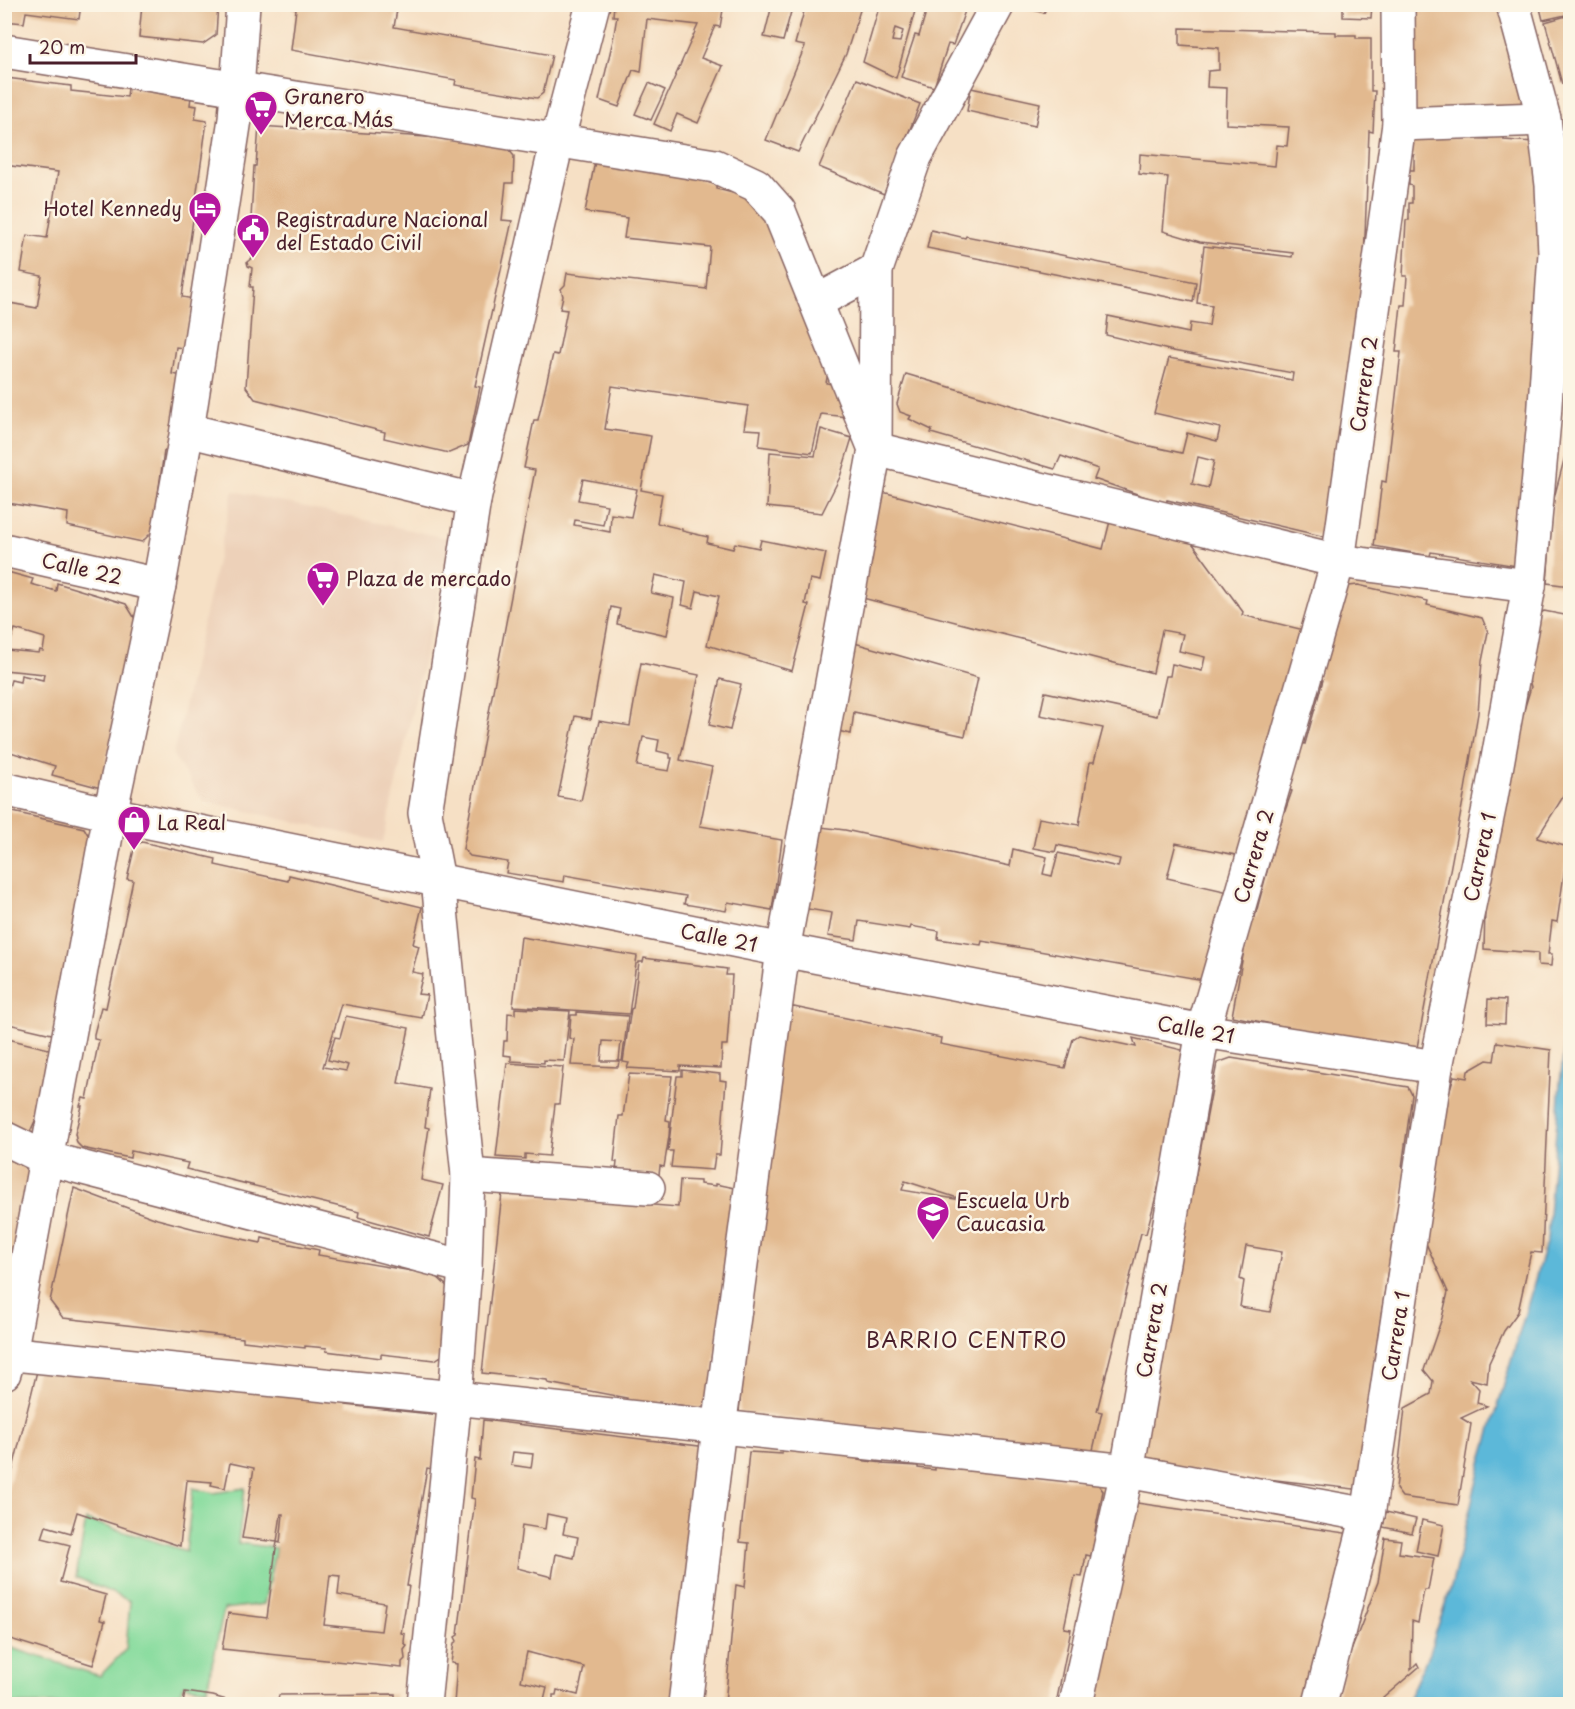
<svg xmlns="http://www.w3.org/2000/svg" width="1575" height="1709" viewBox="0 0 1575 1709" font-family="'Playpen Sans',sans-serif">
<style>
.built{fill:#edd1b9}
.green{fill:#86db9d;stroke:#687d64;stroke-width:1.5}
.water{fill:#5bb8d9;stroke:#526c82;stroke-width:1.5}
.building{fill:#e2b98f;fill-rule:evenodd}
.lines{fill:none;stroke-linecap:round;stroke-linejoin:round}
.street-casing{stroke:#866361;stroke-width:36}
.street{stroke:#fff;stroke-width:33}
.labels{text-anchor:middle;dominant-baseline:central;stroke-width:5;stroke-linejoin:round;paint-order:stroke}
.poi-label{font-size:20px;fill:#4a1f2b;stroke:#fcf5e5;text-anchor:start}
.street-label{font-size:20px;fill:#4a1f2b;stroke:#fcf5e5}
.neighbourhood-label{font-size:21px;letter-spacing:1.5px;fill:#4a1f2b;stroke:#fcf5e5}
</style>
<rect width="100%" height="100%" fill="#fcf5e5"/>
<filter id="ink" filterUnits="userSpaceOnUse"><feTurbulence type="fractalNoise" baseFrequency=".0167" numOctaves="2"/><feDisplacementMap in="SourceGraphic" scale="12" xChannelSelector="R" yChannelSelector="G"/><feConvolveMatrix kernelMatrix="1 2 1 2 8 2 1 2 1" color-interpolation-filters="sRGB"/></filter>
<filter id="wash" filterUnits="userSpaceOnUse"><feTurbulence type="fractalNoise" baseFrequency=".008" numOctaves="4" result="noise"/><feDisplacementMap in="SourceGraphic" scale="24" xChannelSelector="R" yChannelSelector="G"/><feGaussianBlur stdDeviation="1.35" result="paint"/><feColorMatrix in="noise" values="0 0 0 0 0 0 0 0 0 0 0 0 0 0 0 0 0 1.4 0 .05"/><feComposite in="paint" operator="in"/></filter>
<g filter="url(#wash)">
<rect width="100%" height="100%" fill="#f6e0c5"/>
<polygon class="built" points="233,491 451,539 383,842 203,801 173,755"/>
<polygon class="green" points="193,1488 214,1493 245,1488 238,1543 276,1548 264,1604 224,1609 207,1689 183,1685 177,1704 5,1704 5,1646 100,1676 126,1649 130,1601 76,1577 86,1520 186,1551"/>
<polygon class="water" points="1570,993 1570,1704 1406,1704 1429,1653 1452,1584 1481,1463 1547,1239 1560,1084"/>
<g id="blocks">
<g class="building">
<polygon points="4,4 81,4 79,19 26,12 24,23 4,21"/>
<polygon points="142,4 218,4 216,35 203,44 139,37"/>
<polygon points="292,4 398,4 394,27 552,55 543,93 537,98 455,85 456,80 291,50 296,9 292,8"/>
<polygon points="614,4 724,4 720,27 715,26 701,58 723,66 698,123 677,114 670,131 654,124 698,25 647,19 641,72 633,70 619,107 599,100 613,40 617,16 613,16"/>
<polygon points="806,4 862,4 846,54 798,152 766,140 805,46 795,44"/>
<path d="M 880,4 L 917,4 L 896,78 L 863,62 ZM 895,28 L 903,31 L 900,42 L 892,41 Z"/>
<polygon points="1014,4 1048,4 1044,13"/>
<polygon points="1343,4 1372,4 1371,18 1343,17"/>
<polygon points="1411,4 1507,4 1529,112 1415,114"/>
<polygon points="1539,4 1570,4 1570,14 1543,20"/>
<polygon points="772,5 792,8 783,41 764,37"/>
<polygon points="928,5 967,5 953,45 948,44 934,87 901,77 915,35 919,36"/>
<polygon points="1570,15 1570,82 1562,84 1545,22"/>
<path d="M 1180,28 L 1336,32 L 1336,35 L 1356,35 L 1356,38 L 1371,38 L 1371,91 L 1375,91 L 1373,132 L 1369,131 L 1364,261 L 1326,537 L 1167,500 L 1166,504 L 1094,479 L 1098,469 L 1061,456 L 1055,469 L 931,433 L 932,430 L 909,419 L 911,416 L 900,412 L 897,404 L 906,374 L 1145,445 L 1182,453 L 1187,433 L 1217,441 L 1220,428 L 1154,413 L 1169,358 L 1292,380 L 1293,373 L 1173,351 L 1106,335 L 1108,316 L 1189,333 L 1190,323 L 1209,326 L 1212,305 L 1197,303 L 1204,246 L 1292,257 L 1293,253 L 1200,242 L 1163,231 L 1168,177 L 1139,174 L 1140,154 L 1275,166 L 1277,145 L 1287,146 L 1289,127 L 1226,124 L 1227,88 L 1207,87 L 1208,71 L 1219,70 L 1219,48 L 1180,45 ZM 1198,457 L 1214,461 L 1208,488 L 1192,484 Z"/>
<polygon points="6,78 71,86 71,91 127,97 128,88 191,96 190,105 197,106 195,119 207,121 182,297 194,299 184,348 176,347 172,374 188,377 173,453 164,451 153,531 142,542 67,526 68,513 8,503 8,500 4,499 4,302 37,308 42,276 21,272 27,235 47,238 58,172 4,165"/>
<polygon points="857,79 920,104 884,194 819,167"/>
<polygon points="649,83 665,90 651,120 635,114"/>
<polygon points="971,88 1040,103 1035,126 967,111"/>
<polygon points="259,126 502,142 514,156 513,183 506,183 502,220 512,221 475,386 480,387 468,445 449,453 384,438 385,432 255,399 246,387 253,287 250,287 252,268 248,266 247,262 252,258 253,236 250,236 254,166 256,166"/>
<polygon points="1488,134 1504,135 1504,140 1534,142 1544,176 1523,567 1431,552 1430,556 1374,546 1382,481 1386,482 1401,352 1396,352 1401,305 1405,305 1407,276 1403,276 1406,220 1409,220 1409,203 1412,203 1412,186 1409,185 1409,170 1414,170 1414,155 1411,155 1412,136 1488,139"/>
<path d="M 596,156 L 679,172 L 716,185 L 716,189 L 766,201 L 832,352 L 826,383 L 838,385 L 835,398 L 849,400 L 847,417 L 821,414 L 812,453 L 759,446 L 761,430 L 744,429 L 748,406 L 612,386 L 605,429 L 651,436 L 641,490 L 662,494 L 657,523 L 682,529 L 682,531 L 708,537 L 707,543 L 733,549 L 735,543 L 759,548 L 761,540 L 826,553 L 820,581 L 810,579 L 805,604 L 809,605 L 792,671 L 707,645 L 719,596 L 697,591 L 693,608 L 682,605 L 686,582 L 655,575 L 651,593 L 674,598 L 667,635 L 617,624 L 620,609 L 611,607 L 591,719 L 575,716 L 558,797 L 581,801 L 599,721 L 630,726 L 641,663 L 699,675 L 680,760 L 712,767 L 700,826 L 782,840 L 772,910 L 728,902 L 726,911 L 684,904 L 686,896 L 644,889 L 565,875 L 564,882 L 506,873 L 508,862 L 470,856 L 463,849 L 535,470 L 524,468 L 534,420 L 538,420 L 553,354 L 558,355 L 567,310 L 560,309 L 563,296 L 561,289 L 565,285 L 567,273 L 706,289 L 710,247 L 624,238 L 627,218 L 585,212 ZM 583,479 L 637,489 L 631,517 L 611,514 L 610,532 L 574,525 L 575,520 L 603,525 L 607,505 L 578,500 ZM 643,737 L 659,740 L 657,751 L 670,754 L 670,758 L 672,758 L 669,771 L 637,766 Z"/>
<polygon points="931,230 965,238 966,236 1196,282 1193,302 927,248"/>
<polygon points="1570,300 1570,381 1554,360"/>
<polygon points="821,429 852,438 840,477 822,513 767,507 770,452 815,456"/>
<polygon points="1569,441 1570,441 1570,586 1547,583 1553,502"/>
<polygon points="871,489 1103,549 1112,513 1190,540 1243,612 1242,615 1304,630 1296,662 1292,661 1246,857 1176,843 1167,878 1233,893 1209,981 982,941 981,945 938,939 939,931 911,926 910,929 859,921 856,940 828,936 832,913 802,908 813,826 845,830 1010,866 1013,849 1047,857 1043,874 1052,876 1058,853 1118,867 1120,859 1057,845 1055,852 1033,848 1039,818 1079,825 1090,762 1094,762 1103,728 1040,715 1045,692 1157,716 1166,676 1170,676 1172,664 1202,671 1205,657 1179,651 1183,634 1162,630 1153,673 851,595"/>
<path d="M 4,571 L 33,579 L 31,584 L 56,591 L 57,583 L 126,604 L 137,622 L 101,788 L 52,775 L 55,766 L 4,750 L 4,685 L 9,687 L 11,680 L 20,682 L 21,675 L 43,680 L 44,674 L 4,670 ZM 15,629 L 45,638 L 43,651 L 40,650 L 39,653 L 7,650 Z"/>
<polygon points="1358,585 1428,601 1427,605 1482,618 1488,632 1482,661 1478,713 1465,790 1416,1053 1232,1016 1250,917 1255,917 1277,834 1292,791 1287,789 1299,742 1305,744 1323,680 1318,679 1330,632 1335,633 1343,592 1349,586"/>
<polygon points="1544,611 1570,616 1570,786 1537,838 1568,847 1557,922 1552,921 1548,954 1552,954 1551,966 1538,965 1538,953 1484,949 1487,833 1531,687 1524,661 1534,617"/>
<polygon points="844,640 978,678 965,736 854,712 851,734 829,729"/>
<polygon points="720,679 741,684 730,730 709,725"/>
<polygon points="4,810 84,828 90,838 56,1035 4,1023"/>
<polygon points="142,842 216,859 215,865 288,881 289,875 422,907 413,944 419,946 412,972 423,974 418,994 427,995 422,1018 342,1004 323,1067 346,1071 348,1065 328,1060 335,1037 340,1038 346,1016 409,1028 398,1083 430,1089 425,1127 429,1128 421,1180 443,1185 429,1237 358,1217 359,1212 341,1207 186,1169 188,1163 131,1151 130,1158 82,1148 77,1143 75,1134 82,1106 80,1106 83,1098 87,1099 99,1040 94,1039 94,1034 101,1007 106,1008 133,880 127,879 135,845"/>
<polygon points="521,937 637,956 629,1014 513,1006"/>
<polygon points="644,958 727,969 726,975 732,975 727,1045 722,1045 721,1068 680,1066 680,1071 627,1068 629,1063 623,1062 631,1009 633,1008 639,962 643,962"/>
<polygon points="1488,999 1506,1000 1505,1024 1487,1023"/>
<path d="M 794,1007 L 941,1038 L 940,1044 L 1065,1068 L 1073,1039 L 1079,1035 L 1136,1047 L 1133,1038 L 1194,1053 L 1146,1234 L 1141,1233 L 1097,1411 L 1102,1412 L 1093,1450 L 1086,1455 L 739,1412 L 776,1010 ZM 905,1181 L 967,1201 L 902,1190 Z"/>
<polygon points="515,1008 570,1011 564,1061 544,1060 544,1063 511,1061 511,1056 503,1055 504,1041 507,1041 508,1013 515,1014"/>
<polygon points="577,1012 628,1016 622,1061 619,1061 621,1042 603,1041 601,1061 619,1061 618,1067 571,1065 574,1039 569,1038 571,1015 577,1015"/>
<polygon points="4,1038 57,1051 44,1101 29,1134 4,1124"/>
<polygon points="1497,1042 1551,1050 1542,1253 1531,1252 1518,1312 1504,1331 1489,1363 1487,1383 1470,1379 1479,1389 1477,1403 1487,1406 1461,1418 1471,1424 1458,1505 1402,1497 1396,1489 1405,1408 1431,1394 1433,1381 1424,1370 1442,1318 1448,1292 1425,1241 1435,1139 1454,1076 1467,1078 1468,1071 1487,1060 1494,1061"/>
<path d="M 1231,1058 L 1408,1087 L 1412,1095 L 1402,1167 L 1406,1168 L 1392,1271 L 1388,1270 L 1368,1404 L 1365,1478 L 1354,1489 L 1146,1465 L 1136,1454 L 1192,1194 L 1217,1063 ZM 1246,1246 L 1282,1252 L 1270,1312 L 1240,1307 L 1244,1281 L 1240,1279 Z"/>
<polygon points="507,1063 563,1067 559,1104 555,1104 549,1156 525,1154 525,1159 496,1157"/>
<polygon points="682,1070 720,1074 720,1080 726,1081 720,1155 715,1155 713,1170 671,1167 673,1151 668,1151 677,1076 682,1076"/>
<polygon points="629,1074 672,1076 666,1120 670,1121 669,1136 664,1167 660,1166 659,1175 616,1171 617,1162 614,1162 619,1116 623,1116"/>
<polygon points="4,1153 18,1159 30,1175 4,1308"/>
<polygon points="680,1180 700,1181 700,1184 716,1186 716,1184 735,1188 710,1402 700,1408 659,1402 659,1406 626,1402 627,1398 548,1383 547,1380 482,1373 502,1193 678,1207"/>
<polygon points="74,1188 157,1219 195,1229 261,1243 262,1238 319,1250 318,1255 435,1275 451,1290 444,1354 435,1360 381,1354 381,1358 326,1351 327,1348 305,1346 305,1348 243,1341 243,1338 63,1318 50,1301"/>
<path d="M 38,1367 L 194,1389 L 190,1384 L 346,1400 L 346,1405 L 440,1415 L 433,1469 L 427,1468 L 407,1586 L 409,1586 L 401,1633 L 405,1634 L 404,1642 L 407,1646 L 404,1650 L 405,1659 L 402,1662 L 402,1668 L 222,1649 L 228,1613 L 267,1618 L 276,1548 L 277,1542 L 280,1543 L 283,1514 L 281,1514 L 277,1542 L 242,1538 L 254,1468 L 230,1463 L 225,1488 L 211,1485 L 212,1482 L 187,1480 L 180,1546 L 77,1512 L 71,1533 L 46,1526 L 42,1538 L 70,1545 L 60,1582 L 106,1595 L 100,1620 L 105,1621 L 93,1665 L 4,1637 L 4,1505 ZM 330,1575 L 340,1576 L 338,1595 L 385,1603 L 381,1631 L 324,1625 Z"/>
<path d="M 483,1420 L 707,1447 L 672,1704 L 549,1704 L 550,1701 L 553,1701 L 553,1695 L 556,1695 L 557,1690 L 578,1695 L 584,1667 L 527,1652 L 521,1681 L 547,1687 L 543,1704 L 535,1702 L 534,1704 L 454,1704 L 457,1664 L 451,1663 L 454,1643 L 457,1641 L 455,1637 L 458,1635 L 475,1499 L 471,1498 L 475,1459 L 480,1460 ZM 513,1452 L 533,1454 L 531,1468 L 511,1465 ZM 547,1514 L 566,1518 L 563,1534 L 578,1537 L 574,1558 L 556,1554 L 552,1577 L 517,1568 L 522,1525 L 545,1529 Z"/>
<polygon points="782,1450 859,1455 858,1460 883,1463 882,1464 918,1466 918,1468 935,1470 935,1467 963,1470 964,1466 1097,1483 1103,1491 1095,1531 1097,1531 1091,1556 1086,1555 1082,1577 1075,1576 1064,1628 1071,1629 1056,1704 725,1704 736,1585 745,1587 749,1543 740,1542 749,1452 782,1454"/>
<polygon points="1137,1503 1359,1535 1310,1704 1086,1704 1125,1513"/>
<polygon points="1386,1512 1416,1519 1412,1533 1383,1527"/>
<polygon points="1422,1520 1444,1525 1438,1556 1416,1551"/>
<polygon points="1385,1538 1401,1540 1399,1553 1434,1558 1428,1590 1424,1590 1418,1623 1412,1621 1411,1669 1417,1663 1419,1667 1376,1704 1335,1704 1344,1669 1378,1582"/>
<polygon points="185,1692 213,1696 240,1704 183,1704"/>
<polygon points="395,1694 395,1704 277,1704 279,1695"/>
</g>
</g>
</g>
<g filter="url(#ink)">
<use href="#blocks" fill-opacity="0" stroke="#866361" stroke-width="1.5"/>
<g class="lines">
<g class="street-casing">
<g id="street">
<polyline points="4,51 715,166 756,185 779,211 875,449 1338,561 1529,586"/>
<polyline points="1399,124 1544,119"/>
<polyline points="816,302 876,270"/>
<polyline points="187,430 474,500"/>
<polyline points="4,550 159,585"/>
<polyline points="4,789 110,814 783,950 1203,1031 1436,1067"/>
<polyline points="4,1138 45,1158 465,1267"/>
<polyline points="468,1175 648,1188"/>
<polyline points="4,1353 455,1398 1127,1471 1368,1515"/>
<polyline points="4,1373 10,1353 110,814 159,585 187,430 235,119 243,4"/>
<polyline points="424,1704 455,1398 465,1267 468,1175 438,880 425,813 474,500 557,142 593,4"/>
<polyline points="685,1704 719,1428 783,950 875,449 876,270 915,157 998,4"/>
<polyline points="1076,1704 1127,1471 1203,1031 1338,561 1399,124 1398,4"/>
<polyline points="1320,1704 1368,1515 1436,1067 1490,803 1529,586 1544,420 1555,253 1552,185 1544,119 1513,4"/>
</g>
</g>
<use href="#street" class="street"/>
</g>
</g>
<defs>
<g id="supermarket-pin" transform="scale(1.725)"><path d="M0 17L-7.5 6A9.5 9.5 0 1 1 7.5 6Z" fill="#b5179e" stroke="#fcf5e5"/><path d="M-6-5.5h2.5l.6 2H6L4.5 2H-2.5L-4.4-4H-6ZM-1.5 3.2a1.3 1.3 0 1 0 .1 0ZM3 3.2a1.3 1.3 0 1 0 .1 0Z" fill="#fff"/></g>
<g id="hotel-pin" transform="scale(1.725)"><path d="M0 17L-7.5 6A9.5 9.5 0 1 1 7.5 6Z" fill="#b5179e" stroke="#fcf5e5"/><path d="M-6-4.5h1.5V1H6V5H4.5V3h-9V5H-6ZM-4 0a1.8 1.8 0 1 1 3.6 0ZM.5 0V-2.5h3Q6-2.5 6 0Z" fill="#fff"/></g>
<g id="civic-pin" transform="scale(1.725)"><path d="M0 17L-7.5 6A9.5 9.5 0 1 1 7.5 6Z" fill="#b5179e" stroke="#fcf5e5"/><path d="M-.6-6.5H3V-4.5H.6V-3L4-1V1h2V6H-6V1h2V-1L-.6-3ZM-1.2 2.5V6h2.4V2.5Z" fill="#fff"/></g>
<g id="shop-pin" transform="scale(1.725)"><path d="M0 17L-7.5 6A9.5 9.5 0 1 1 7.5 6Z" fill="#b5179e" stroke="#fcf5e5"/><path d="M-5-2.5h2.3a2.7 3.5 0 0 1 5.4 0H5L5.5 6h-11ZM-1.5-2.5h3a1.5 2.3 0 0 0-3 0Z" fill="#fff"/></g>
<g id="school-pin" transform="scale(1.725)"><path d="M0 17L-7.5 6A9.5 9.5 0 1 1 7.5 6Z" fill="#b5179e" stroke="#fcf5e5"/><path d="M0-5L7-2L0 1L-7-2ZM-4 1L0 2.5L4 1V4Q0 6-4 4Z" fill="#fff"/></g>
</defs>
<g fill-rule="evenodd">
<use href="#supermarket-pin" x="261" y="107"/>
<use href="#hotel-pin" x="205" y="208"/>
<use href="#civic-pin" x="253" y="230"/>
<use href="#supermarket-pin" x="323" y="578"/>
<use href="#shop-pin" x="134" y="822"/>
<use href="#school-pin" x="933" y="1212"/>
</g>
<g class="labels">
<g class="poi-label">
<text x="284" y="96">Granero<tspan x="284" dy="23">Merca Más</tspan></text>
<text x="182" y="208" text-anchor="end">Hotel Kennedy</text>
<text x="276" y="219">Registradure Nacional<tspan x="276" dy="23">del Estado Civil</tspan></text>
<text x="346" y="578">Plaza de mercado</text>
<text x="157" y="822">La Real</text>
<text x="956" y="1200">Escuela Urb<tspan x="956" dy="23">Caucasia</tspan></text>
</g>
<g class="street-label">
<text transform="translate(1363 384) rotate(-82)">Carrera 2</text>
<text transform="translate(82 568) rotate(13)">Calle 22</text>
<text transform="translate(1253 856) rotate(-74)">Carrera 2</text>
<text transform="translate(1479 857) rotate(-78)">Carrera 1</text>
<text transform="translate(719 937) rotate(11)">Calle 21</text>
<text transform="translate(1196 1029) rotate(10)">Calle 21</text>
<text transform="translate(1151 1330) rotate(-80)">Carrera 2</text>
<text transform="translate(1395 1336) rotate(-81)">Carrera 1</text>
</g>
<g class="neighbourhood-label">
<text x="967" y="1339">BARRIO CENTRO</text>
</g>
</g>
<rect width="1575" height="1709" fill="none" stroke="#fcf5e5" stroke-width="24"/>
<path d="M30 54v9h106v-9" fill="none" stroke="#4a1f2b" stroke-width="3"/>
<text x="39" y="54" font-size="18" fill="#4a1f2b" stroke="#fcf5e5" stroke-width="4.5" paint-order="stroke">20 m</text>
</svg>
